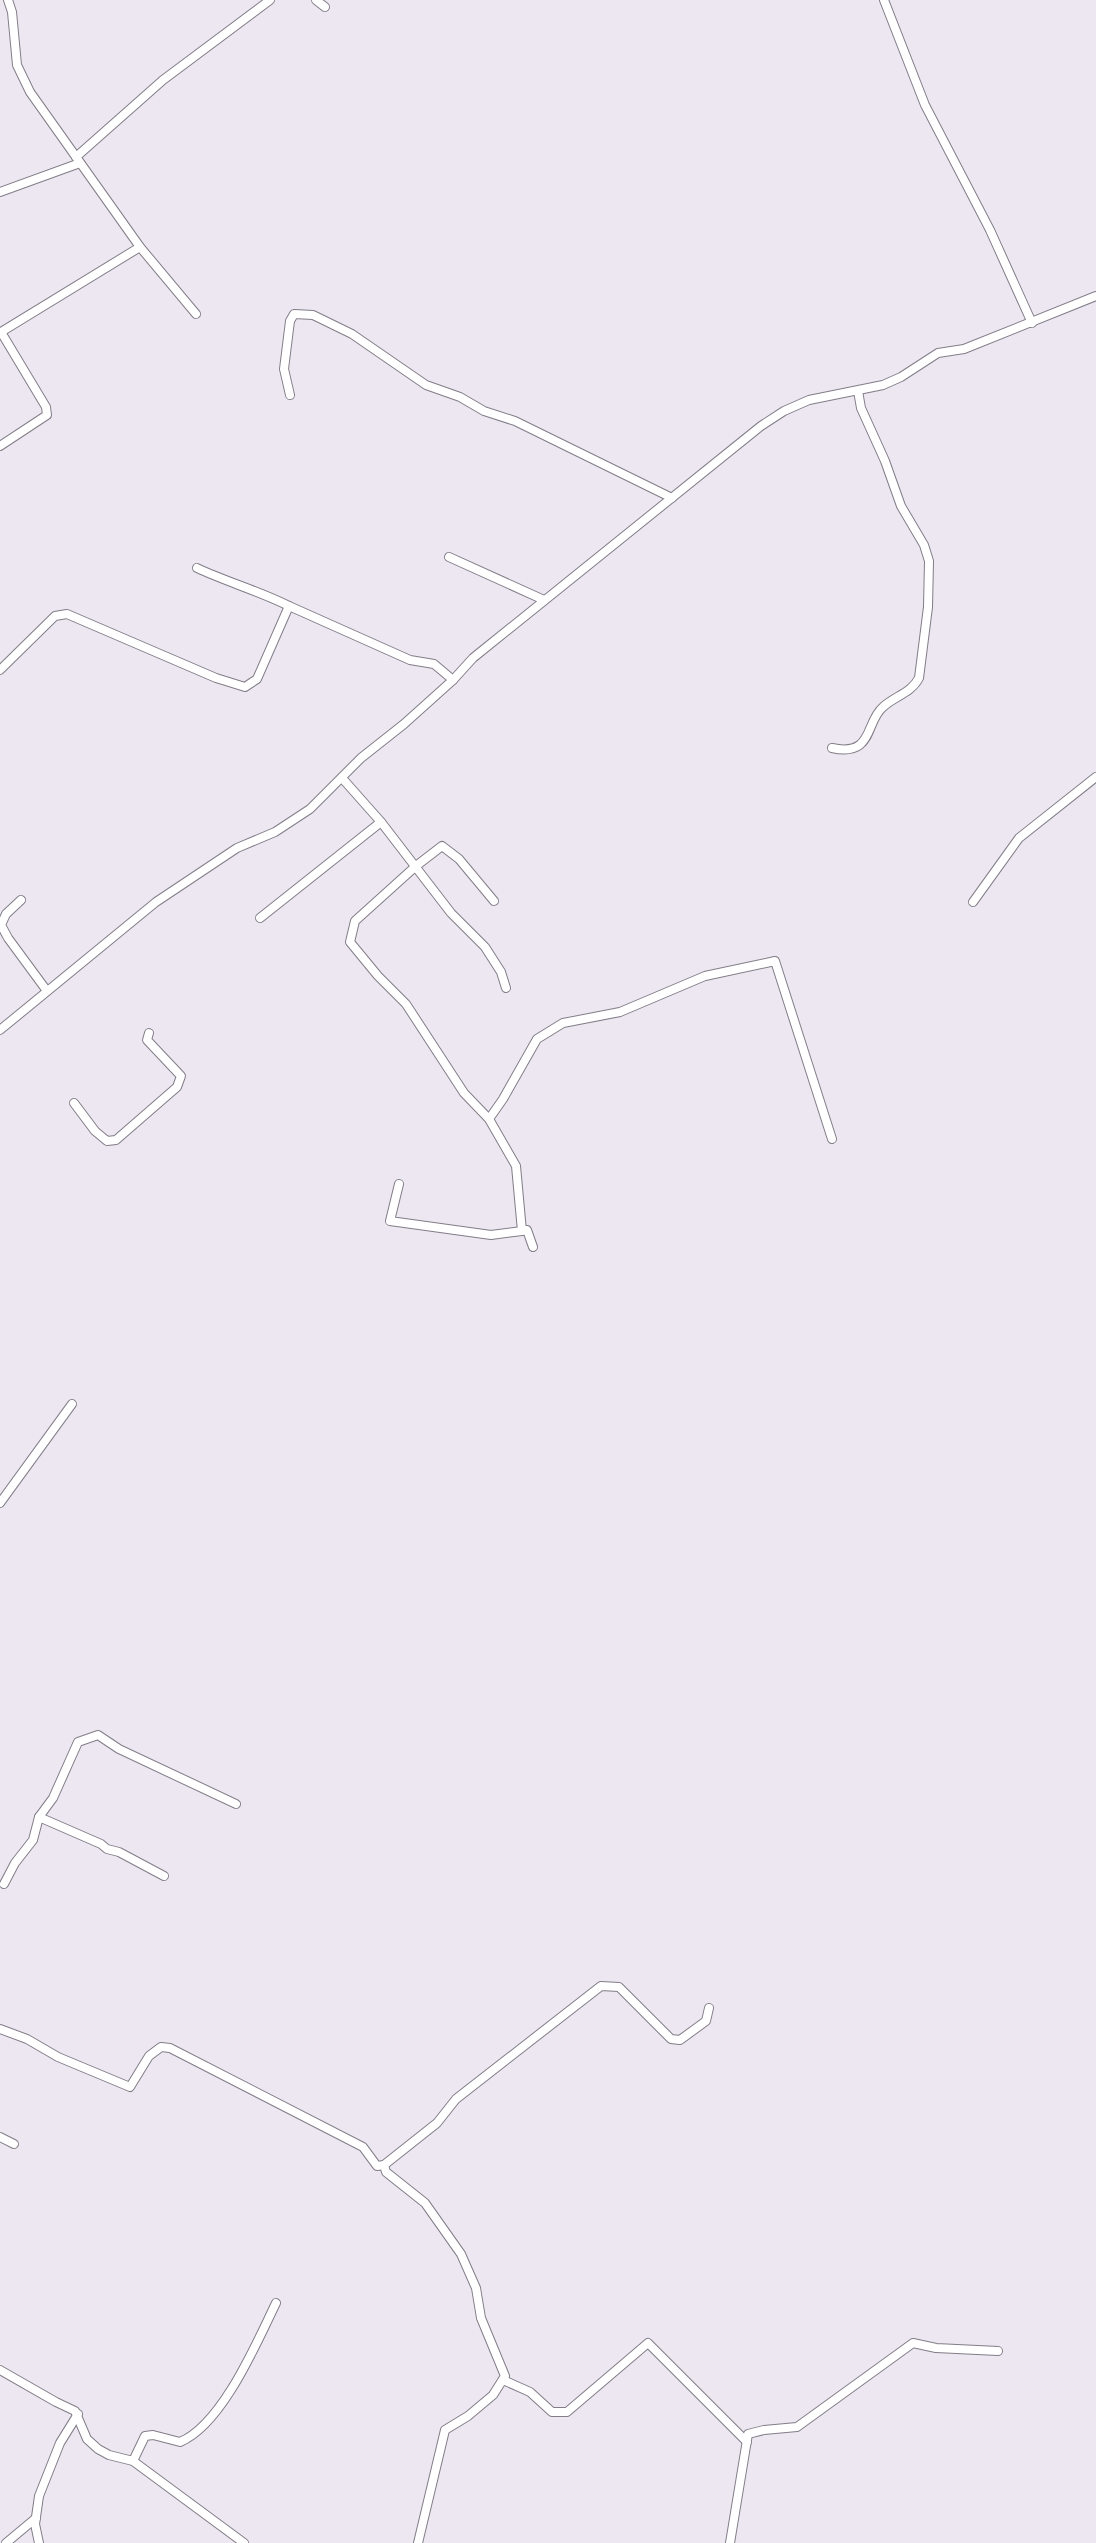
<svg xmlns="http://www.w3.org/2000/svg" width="1096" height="2543" viewBox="0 0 1096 2543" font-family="'Roboto Serif',serif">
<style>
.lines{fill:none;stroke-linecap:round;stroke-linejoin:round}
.minor-casing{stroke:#827d87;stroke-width:10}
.minor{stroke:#fff;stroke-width:8}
</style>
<rect width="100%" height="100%" fill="#ede7f2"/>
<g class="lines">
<g class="minor-casing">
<g id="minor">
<polyline points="8,0 12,12 17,65 30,92 140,247 196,314"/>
<polyline points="316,0 325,7"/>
<polyline points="884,0 925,105 990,230 1032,323"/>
<polyline points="76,157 163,80 270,0"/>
<polyline points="0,192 80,163"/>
<polyline points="290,395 284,369 290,321 294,314 313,315 352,334 426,385 460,397 484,411 515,421 672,498"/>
<polyline points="0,446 47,415 46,407 1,332 140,247"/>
<polyline points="449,557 544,600"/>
<path d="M 0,670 L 55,616 L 67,614 L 216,678 L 245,687 L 257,679 L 289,606 C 259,591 227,582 197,568"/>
<polyline points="453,680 473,658 761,426 784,411 809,400 883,385 901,377 938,353 964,349 1096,296"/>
<path d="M 832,748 C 874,757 865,722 883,707 C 895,696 911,693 919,678 L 928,607 L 929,561 L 924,545 L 901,506 L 885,461 L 861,408 L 858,391"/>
<polyline points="342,778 381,822 451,913 485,947 501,972 506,988"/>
<polyline points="21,900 6,914 1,925 8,938 47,991"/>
<polyline points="494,901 459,859 442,846 416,866 355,921 350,942 378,976 406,1004 464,1093 489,1119 516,1166 522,1231 527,1230 533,1247"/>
<polyline points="973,902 1019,838 1096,777"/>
<polyline points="260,918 381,822"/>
<polyline points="0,1030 156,902 237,848 275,832 310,809 361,758 404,724 453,680 434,664 410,660 289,606"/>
<polyline points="74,1103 95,1131 107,1141 116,1140 177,1087 181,1076 147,1040 149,1033"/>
<polyline points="489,1119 503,1099 537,1039 563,1023 620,1012 705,976 775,961 832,1139"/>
<polyline points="399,1184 390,1221 491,1235 522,1231"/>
<polyline points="0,1503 72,1404"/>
<polyline points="39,1817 101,1844 107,1849 119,1852 164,1876"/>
<polyline points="4,1884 15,1863 33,1840 39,1817 53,1798 78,1742 98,1735 119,1749 236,1804"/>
<polyline points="0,2029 27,2039 58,2057 130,2087 149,2056 161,2047 170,2048 363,2147 377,2166 384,2165 386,2172 425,2203 461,2254 476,2288 481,2318 505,2376 493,2395 468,2416 445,2430 418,2543"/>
<polyline points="0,2137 14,2144"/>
<polyline points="384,2165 437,2123 456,2099 601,1986 619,1987 671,2039 680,2040 706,2021 709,2008"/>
<polyline points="0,2370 56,2402 75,2411 87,2439 98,2449 109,2455 133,2461 244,2543"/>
<polyline points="503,2380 530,2392 552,2412 567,2412 648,2343 747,2442"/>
<path d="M 133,2461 L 145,2436 L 153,2435 L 180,2442 C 222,2425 257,2342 276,2303"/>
<polyline points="6,2543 36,2518"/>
<polyline points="39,2543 35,2524 39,2496 60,2443 78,2414"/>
<polyline points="730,2543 748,2434 764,2430 797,2427 913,2343 936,2348 998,2351"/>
</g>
</g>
<use href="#minor" class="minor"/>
</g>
</svg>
